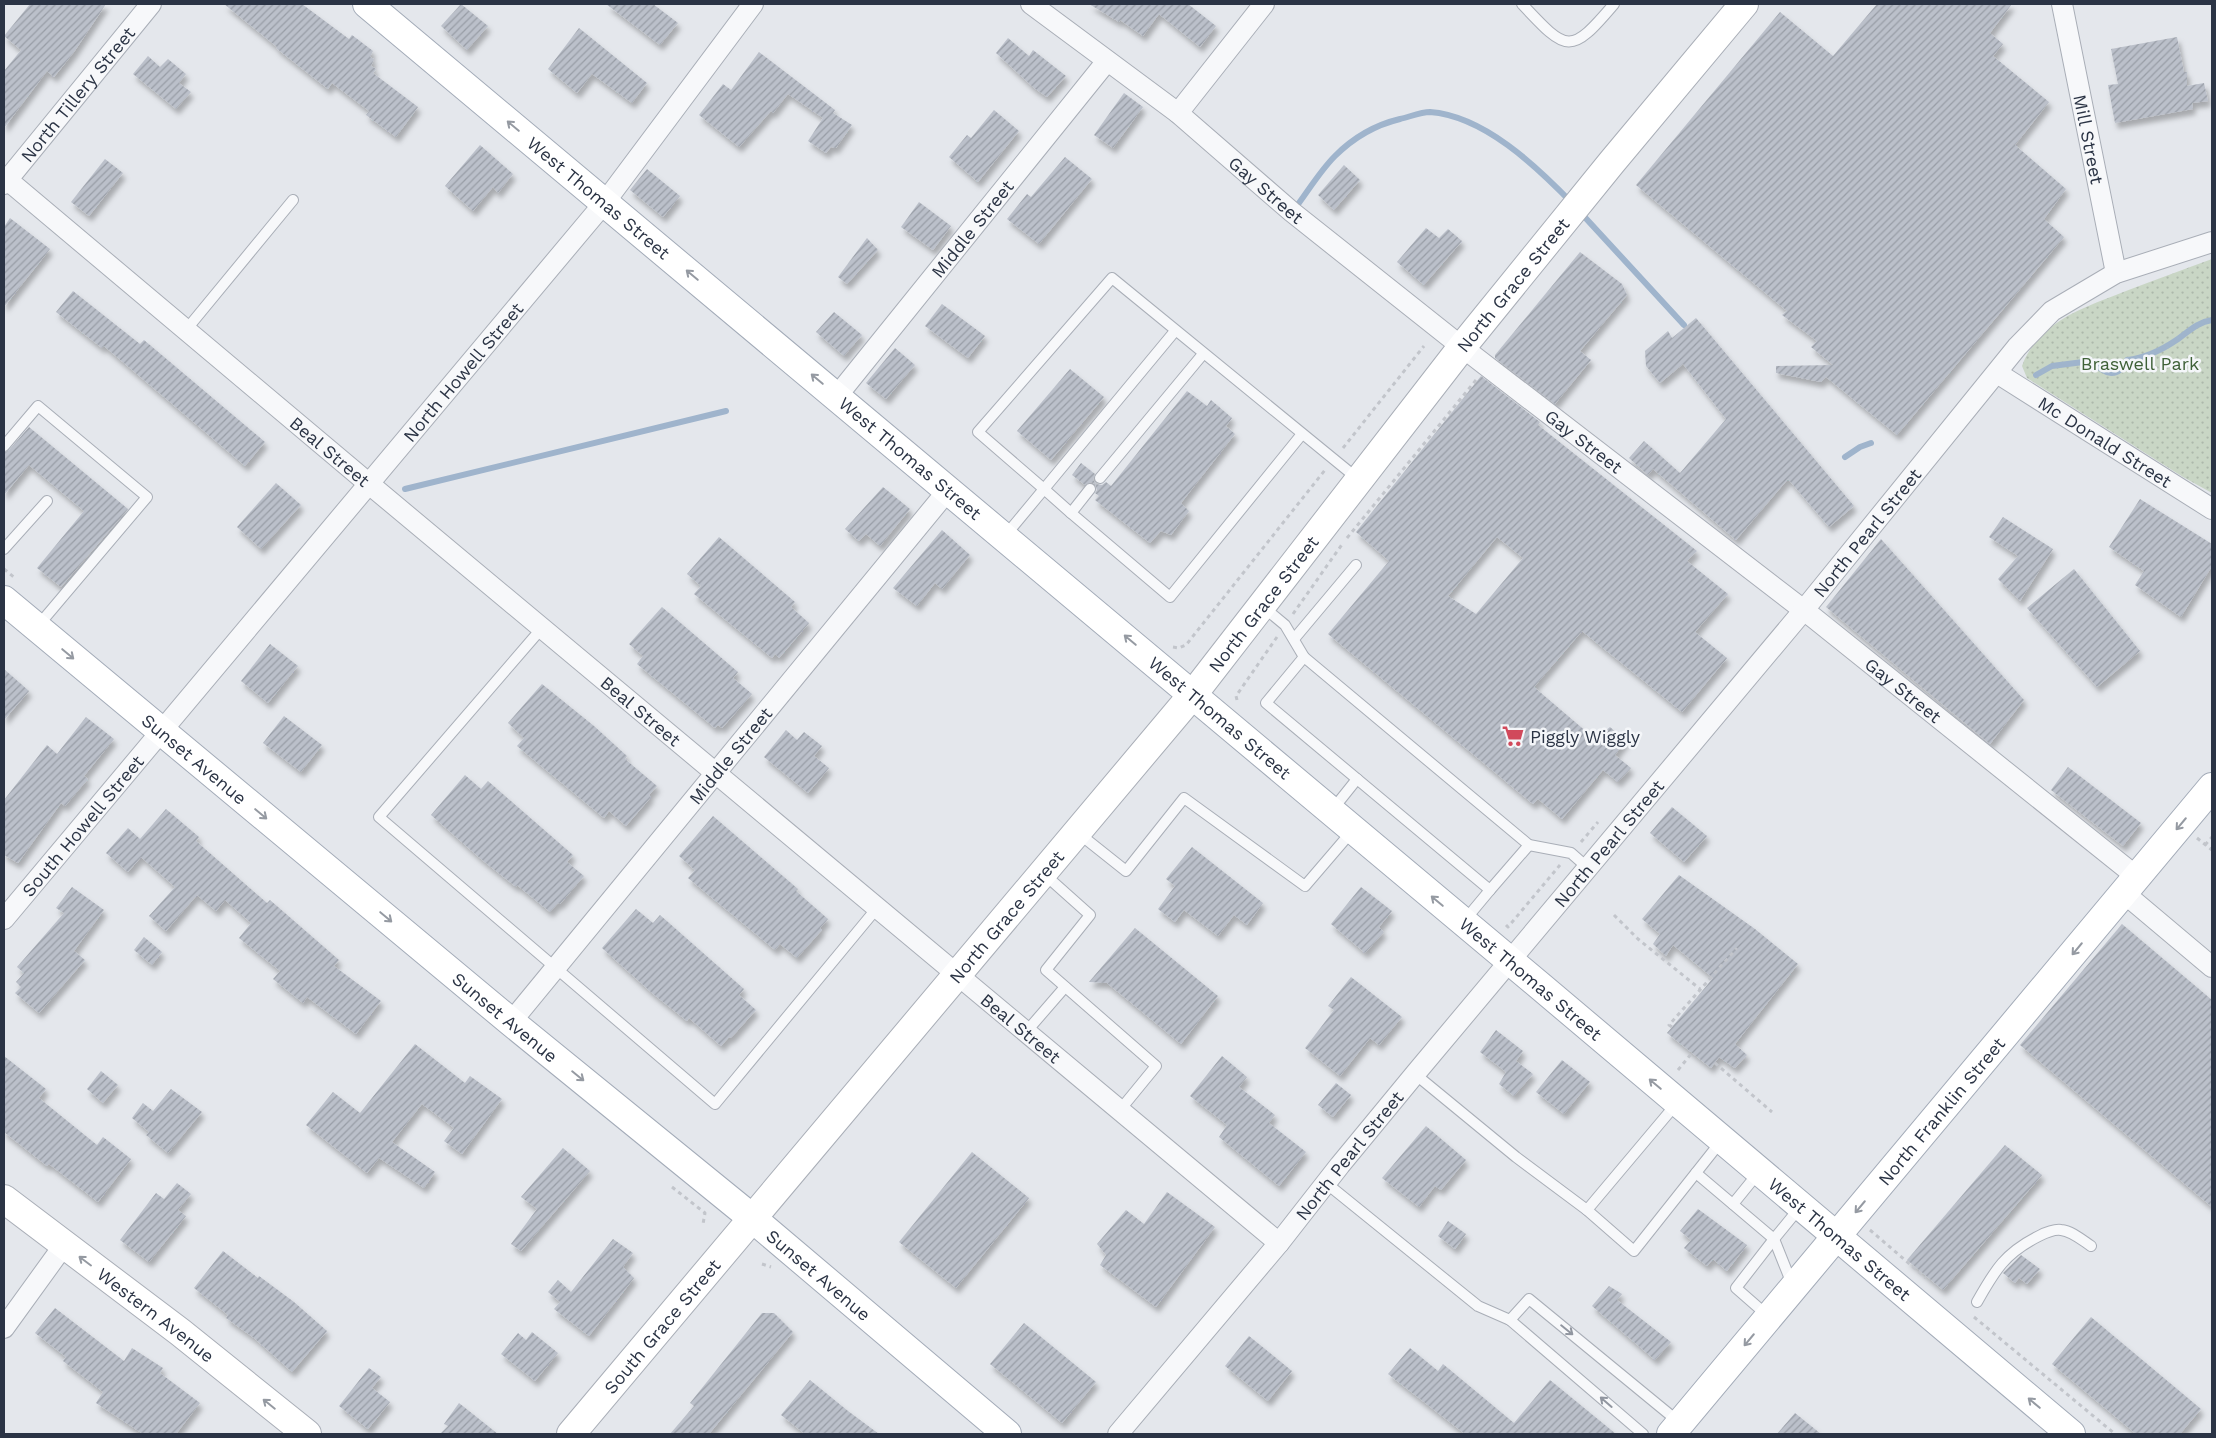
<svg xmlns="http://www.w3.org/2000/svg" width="2216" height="1438" viewBox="0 0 2216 1438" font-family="'Work Sans',sans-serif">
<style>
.park{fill:url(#park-dots)}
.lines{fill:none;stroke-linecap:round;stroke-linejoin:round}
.stream{stroke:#9fb4cc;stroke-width:6}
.building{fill:url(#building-hatch);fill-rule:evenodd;filter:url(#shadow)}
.lane-casing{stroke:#a9aeb7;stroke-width:12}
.street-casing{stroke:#a9aeb7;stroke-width:22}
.secondary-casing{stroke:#a9aeb7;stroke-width:30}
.primary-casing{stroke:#a3abb8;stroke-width:30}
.path{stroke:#c2c5cb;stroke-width:3;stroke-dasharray:4 4;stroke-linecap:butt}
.lane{stroke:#f7f8fa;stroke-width:10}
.street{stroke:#f7f8fa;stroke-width:20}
.secondary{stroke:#fff;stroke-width:28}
.primary{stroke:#fff;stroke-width:28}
.oneway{stroke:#959aa2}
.oneway2{stroke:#9196a0}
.labels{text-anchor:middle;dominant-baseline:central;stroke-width:5;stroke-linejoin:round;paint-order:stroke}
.street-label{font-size:18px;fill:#2b3445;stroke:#f4f6f9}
.park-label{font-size:18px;fill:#3f6138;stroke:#f4f6f9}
.poi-label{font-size:18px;fill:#2b3445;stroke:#f4f6f9;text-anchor:start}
</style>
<defs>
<pattern id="park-dots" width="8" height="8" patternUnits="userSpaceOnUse" patternTransform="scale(1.25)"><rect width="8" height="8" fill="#c9d6c5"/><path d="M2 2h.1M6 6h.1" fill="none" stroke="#adb8ab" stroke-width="1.8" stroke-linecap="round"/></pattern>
<pattern id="building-hatch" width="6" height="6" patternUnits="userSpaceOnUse" patternTransform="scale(1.25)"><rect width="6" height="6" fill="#bbc0ca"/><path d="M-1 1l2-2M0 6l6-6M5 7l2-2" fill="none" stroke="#989da6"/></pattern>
<filter id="shadow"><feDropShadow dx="3" dy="5.5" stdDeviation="2.5" flood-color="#0004"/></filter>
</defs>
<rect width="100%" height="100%" fill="#e4e7ec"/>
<path class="park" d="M 2212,259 L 2212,493 L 2183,477 L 2027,378 L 2022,366 C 2027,351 2038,337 2051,327 C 2073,310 2101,301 2126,291 C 2155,280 2184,269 2212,259 Z"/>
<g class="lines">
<g class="stream">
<path d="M 1293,211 C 1307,193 1319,172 1335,156 C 1353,138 1375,125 1400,119 C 1409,117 1421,112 1430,112 C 1484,116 1536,166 1572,203"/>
<polyline points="1580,212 1684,325"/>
<path d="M 2036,375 L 2052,366 L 2091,361 C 2104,373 2117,381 2127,360 C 2146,358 2162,350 2178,339 C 2189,331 2198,322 2212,320"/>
<polyline points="1845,457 1860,447 1871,443"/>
<polyline points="405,489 726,411"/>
</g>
</g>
<g class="building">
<polygon points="30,4 106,4 74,52 54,77 47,71 4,128 4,71 21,50 4,36"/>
<polygon points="224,4 302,4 349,39 352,35 373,51 370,57 374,59 371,66 376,69 373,73 418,107 396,137 366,115 369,111 332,83 328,89 276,48 277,47"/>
<polygon points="461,4 488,26 467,50 441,26"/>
<polygon points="606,4 653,4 678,23 660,45"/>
<polygon points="1089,4 1188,4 1216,26 1200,47 1159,14 1143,36 1120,20 1119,22"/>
<polygon points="1877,4 2012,4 1990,33 2003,44 1993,56 2049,102 2015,145 2066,189 2044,219 2064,237 1897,435 1826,377 1821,382 1776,373 1776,366 1833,365 1811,347 1817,341 1782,315 1787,311 1636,185 1780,12 1833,56"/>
<polygon points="579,28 647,83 632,103 592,74 577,93 548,69"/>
<polygon points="2177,37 2184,72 2187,72 2187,86 2204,83 2208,101 2192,103 2193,109 2115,123 2108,85 2118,84 2111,49"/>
<polygon points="1008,38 1029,56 1033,50 1066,76 1047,97 1034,88 996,53"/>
<polygon points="759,52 835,110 833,113 852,125 836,148 831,147 826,153 808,141 823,118 788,94 773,113 771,111 739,147 699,115 723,84 731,90"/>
<polygon points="148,56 160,67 168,59 186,74 179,83 191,92 176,109 133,74"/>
<polygon points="1124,93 1143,107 1113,148 1094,135"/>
<polygon points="994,110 1019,131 978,182 949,157 967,135 971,138"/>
<polygon points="480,145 513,174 498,193 493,187 473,211 445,186"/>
<polygon points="1065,157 1092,179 1039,244 1007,219 1027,194 1031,197"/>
<polygon points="105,159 123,173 89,216 71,202"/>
<polygon points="1344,165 1360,180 1334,210 1318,195"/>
<polygon points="647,169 680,196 663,217 630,190"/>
<polygon points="919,202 951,226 933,250 901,227"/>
<polygon points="10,218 50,249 4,307 4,227"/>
<polygon points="1426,228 1439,238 1448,229 1462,241 1424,285 1397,262"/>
<polygon points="867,238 878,250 847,284 838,277"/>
<polygon points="1580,252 1622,284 1627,295 1580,351 1591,360 1555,404 1495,358 1495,355"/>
<polygon points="73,291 140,344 144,340 265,442 245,466 104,346 102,348 56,312"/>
<polygon points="942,304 985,336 968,358 925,326"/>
<polygon points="834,312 862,335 844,356 816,332"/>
<polygon points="1696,318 1854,506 1829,527 1788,479 1736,540 1653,469 1648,475 1629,458 1644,441 1680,473 1726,419 1683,364 1660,383 1646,366 1645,351 1668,331 1672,338"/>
<polygon points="895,348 915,365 886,399 866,383"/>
<polygon points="1070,369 1104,397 1051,460 1017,431"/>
<path d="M 1481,376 L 1540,422 L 1538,425 L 1697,551 L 1687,561 L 1728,594 L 1695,632 L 1727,658 L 1682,712 L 1582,631 L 1534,687 L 1595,739 L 1610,727 L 1626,741 L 1615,755 L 1631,768 L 1618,782 L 1603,770 L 1562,819 L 1538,799 L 1533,804 L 1328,634 L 1389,561 L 1356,532 ZM 1497,537 L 1523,558 L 1476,614 L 1448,596 Z"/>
<polygon points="1187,391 1207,406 1211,400 1232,418 1226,426 1235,434 1181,503 1189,511 1171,535 1161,531 1150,543 1095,500 1099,496 1095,493 1097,490 1095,484 1091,482 1085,485 1072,475 1081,463 1095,474 1093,480 1096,484 1102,485 1106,482 1111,486"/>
<polygon points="29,427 128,509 61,587 37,568 84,511 29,465 4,495 4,453 9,450"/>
<polygon points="276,483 301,505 261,549 237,527"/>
<polygon points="883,487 910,509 880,546 866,534 859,541 845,529"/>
<polygon points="2140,499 2212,544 2212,566 2181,617 2135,585 2144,571 2109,547"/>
<polygon points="2003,517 2053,549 2020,601 1998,579 2018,556 1989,537"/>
<polygon points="942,530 970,555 942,589 935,583 917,606 893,588"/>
<polygon points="719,537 795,602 791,607 809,623 779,658 775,654 772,658 694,594 701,586 687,574"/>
<polygon points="1881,539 2024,700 1990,744 1826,607"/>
<polygon points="2074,569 2140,651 2097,687 2027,608"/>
<polygon points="662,607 738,672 733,678 752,694 722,728 718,725 715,728 637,664 643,656 629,644"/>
<polygon points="270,644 298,666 268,703 241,681"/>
<polygon points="4,669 29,691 4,720"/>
<polygon points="542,684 594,726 627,756 625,759 657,786 649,795 651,797 626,826 609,811 604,818 517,746 524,738 508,723"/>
<polygon points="284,716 322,745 301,772 263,743"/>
<polygon points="86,717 114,739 84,776 88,779 65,806 61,803 18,863 4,855 4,800 47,745 57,754"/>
<polygon points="786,730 797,740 804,732 822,746 814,756 829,768 808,793 764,757"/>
<polygon points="2068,767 2141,823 2123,846 2051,790"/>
<polygon points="465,775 481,789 488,781 573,855 567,862 584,876 560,904 558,903 550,912 517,885 516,887 481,859 431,815"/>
<polygon points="1672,807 1707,836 1684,862 1650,833"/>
<polygon points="166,809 199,837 196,841 267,903 270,900 339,960 334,966 381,1001 356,1034 307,997 303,1003 273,979 280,971 239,938 251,923 225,900 216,911 197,895 166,931 149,916 175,887 141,857 128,872 106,853 128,828 140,839"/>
<polygon points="713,816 798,889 796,891 828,919 820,928 822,930 797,958 780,944 775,950 688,878 695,870 679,856"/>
<polygon points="1192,847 1263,903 1247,925 1234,915 1218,936 1184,910 1175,922 1158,909 1175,886 1166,879"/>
<polygon points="1679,875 1755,929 1798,964 1735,1044 1747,1055 1735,1068 1719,1057 1711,1068 1667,1033 1713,978 1673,945 1666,956 1653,944 1660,934 1642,919"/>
<polygon points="72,887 104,910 74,951 85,960 39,1013 15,993 21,987 16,982 24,973 17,967 64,913 56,908"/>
<polygon points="1361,887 1392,911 1379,927 1384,932 1365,953 1331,924"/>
<polygon points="636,909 653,923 660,915 744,989 739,995 756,1010 731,1038 729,1037 721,1046 689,1018 687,1021 652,993 602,948"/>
<polygon points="2122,924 2212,1000 2212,1207 2020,1045"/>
<polygon points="1135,928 1218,996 1181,1044 1107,983 1089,982"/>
<polygon points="144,937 162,952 152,965 134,950"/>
<polygon points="1351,977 1402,1017 1379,1045 1370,1038 1340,1076 1305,1048 1334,1010 1328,1006"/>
<polygon points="1496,1030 1523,1051 1516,1061 1533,1074 1514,1096 1499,1084 1506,1072 1480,1052"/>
<polygon points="415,1044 465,1083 470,1076 502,1099 462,1154 444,1141 454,1128 422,1104 392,1142 435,1172 424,1188 379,1158 367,1173 306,1125 333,1092 360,1113"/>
<polygon points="4,1056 46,1089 39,1098 97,1145 103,1137 131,1159 98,1202 49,1164 47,1166 4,1132"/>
<polygon points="1222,1056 1247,1077 1239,1087 1275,1115 1269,1123 1306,1152 1279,1186 1219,1137 1227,1125 1190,1096"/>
<polygon points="1562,1060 1590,1082 1564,1114 1536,1092"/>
<polygon points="101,1071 118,1085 103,1103 87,1089"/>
<polygon points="1336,1083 1351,1095 1333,1117 1318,1105"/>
<polygon points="171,1089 202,1112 168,1153 146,1135 149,1132 132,1118 143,1103 153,1111"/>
<polygon points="1426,1126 1466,1160 1441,1190 1435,1186 1419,1207 1382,1178"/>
<polygon points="2005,1145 2042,1175 1943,1290 1907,1260"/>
<polygon points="563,1148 590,1171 521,1251 511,1244 537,1209 521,1197"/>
<polygon points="972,1152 1029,1198 956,1288 899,1242"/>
<polygon points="177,1183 191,1194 178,1210 186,1216 149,1262 120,1240 156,1193 164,1199"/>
<polygon points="1167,1192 1215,1227 1156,1307 1100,1265 1106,1255 1097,1244 1126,1210 1144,1224"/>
<polygon points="1698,1209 1747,1245 1727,1271 1713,1259 1707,1266 1684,1248 1691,1240 1680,1231"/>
<polygon points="1448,1221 1466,1234 1455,1249 1438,1236"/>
<polygon points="613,1239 633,1253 623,1267 634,1278 589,1336 554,1309 560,1302 548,1292 558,1280 571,1292"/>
<polygon points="223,1251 258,1278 259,1276 294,1302 327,1331 292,1372 254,1338 226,1318 228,1315 194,1288"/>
<polygon points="2021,1255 2040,1269 2027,1284 2019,1278 2015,1283 2003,1273"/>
<polygon points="1609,1286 1622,1294 1617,1300 1671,1342 1655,1360 1592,1306"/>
<polygon points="55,1308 124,1361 132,1348 163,1368 160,1373 200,1403 176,1434 143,1434 96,1403 103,1392 63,1361 66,1357 35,1333"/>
<polygon points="762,1313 774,1313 793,1332 709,1434 670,1434 694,1406 690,1403"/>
<polygon points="2091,1317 2201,1409 2180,1434 2136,1434 2052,1364"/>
<polygon points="1024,1323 1096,1382 1062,1423 990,1364"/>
<polygon points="532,1332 558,1353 535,1381 501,1354 518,1333 526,1340"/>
<polygon points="1249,1336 1292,1371 1268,1401 1225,1366"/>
<polygon points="1410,1348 1438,1371 1443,1364 1514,1423 1550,1380 1616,1434 1465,1434 1388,1374"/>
<polygon points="369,1368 381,1377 372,1388 390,1402 368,1429 339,1406"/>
<polygon points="810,1380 848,1411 879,1434 805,1434 781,1415"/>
<polygon points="459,1403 498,1434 440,1434 448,1426 444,1424"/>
<polygon points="1795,1413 1821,1434 1777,1434"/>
</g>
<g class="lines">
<g class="lane-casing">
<g id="lane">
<path d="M 1522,4 C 1567,52 1570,56 1614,4"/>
<polyline points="186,330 293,200"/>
<polyline points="4,446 38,406 147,497 37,627"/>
<polyline points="1100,478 1203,354"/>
<polyline points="1090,489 1071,513 1170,597 1302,434"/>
<polyline points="1071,513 1044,489 1175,331"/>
<polyline points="1005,536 1044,489 978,432 1112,278 1358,479"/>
<polyline points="4,549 47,501"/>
<polyline points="1262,606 1285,625 1304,657 1529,845 1571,853 1588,868"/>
<polyline points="542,628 379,817 715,1104 877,908"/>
<polyline points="1294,639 1356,565"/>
<polyline points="1304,657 1266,703 1490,890 1529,845"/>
<polyline points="1333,809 1357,779"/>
<polyline points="1077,832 1126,871 1184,798 1305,886 1353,830"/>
<polyline points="1043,873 1090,915 1046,970 1156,1066 1120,1110"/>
<polyline points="1465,920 1490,890"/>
<polyline points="1026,1032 1065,987"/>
<polyline points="1415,1074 1516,1157 1587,1210 1677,1103"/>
<polyline points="1696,1173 1774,1239 1801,1206"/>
<polyline points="1326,1183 1478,1306 1510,1320 1643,1434"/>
<polyline points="1733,1204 1759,1172"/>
<polyline points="1587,1210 1634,1251 1722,1140"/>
<polyline points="1774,1239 1792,1284"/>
<path d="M 1977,1302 C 1995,1270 2005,1253 2039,1236 C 2045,1233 2054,1229 2061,1230 C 2072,1231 2082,1240 2091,1246"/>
<polyline points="1768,1316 1736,1288 1774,1239"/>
<polyline points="1510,1320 1529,1299 1680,1423"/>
</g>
</g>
<g class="street-casing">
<g id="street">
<path id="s1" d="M 1031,4 L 1178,113 L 1292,212 L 1462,347 L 1814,618 L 2137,877"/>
<path id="s2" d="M 2062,4 L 2116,273"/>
<polyline points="1178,113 1264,4"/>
<path id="s3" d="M 4,177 L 368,483 L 1279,1243"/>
<path id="s4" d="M 4,184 L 151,4"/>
<path id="s5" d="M 1997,373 L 2212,509"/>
<path id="s6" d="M 837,396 L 1107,61"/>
<polyline points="2124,893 2212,967"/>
<path id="s7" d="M 4,919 L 605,202 L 753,4"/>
<path id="s8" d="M 511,1022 L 949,489"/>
<polyline points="4,1328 64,1245"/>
<path id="s9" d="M 1118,1434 L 1279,1243 L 1340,1165 L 1415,1074 L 1803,611 L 2017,347 L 2052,311 L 2116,273 L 2212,242"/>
</g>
</g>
<g class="secondary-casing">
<g id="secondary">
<path id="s10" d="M 4,1199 L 180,1332 L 307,1434"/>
<path id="s11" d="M 571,1434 L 1194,693 L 1462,347 L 1612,162 L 1744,4"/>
</g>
</g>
<g class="primary-casing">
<g id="primary">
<path id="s12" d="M 367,4 C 937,479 1505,955 2071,1434"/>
<path id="s13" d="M 4,600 L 511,1022 L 752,1218 L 1007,1434"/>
<path id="s14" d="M 1671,1434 L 2212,787"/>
</g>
</g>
<g class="path">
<polyline points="1343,448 1424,346"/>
<polyline points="1347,538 1476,380"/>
<polyline points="4,569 15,578"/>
<polyline points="1293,614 1343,543"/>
<polyline points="1173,647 1179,648 1186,645 1325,470"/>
<polyline points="1237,700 1236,696 1277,637"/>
<polyline points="2197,838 2212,850"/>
<polyline points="1581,842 1598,822"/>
<polyline points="2205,845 2212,837"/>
<polyline points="1614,915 1638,939 1700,989"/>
<polyline points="1506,925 1508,927 1560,865"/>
<polyline points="1672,1027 1669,1025 1737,948"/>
<polyline points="1715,1063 1772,1112"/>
<polyline points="1678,1070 1692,1053"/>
<polyline points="672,1187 705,1213 703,1224"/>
<polyline points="1870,1230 1926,1278"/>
<polyline points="762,1264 771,1267"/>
<polyline points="1974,1317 2115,1434"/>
</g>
<use href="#lane" class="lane"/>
<use href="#street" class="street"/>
<use href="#secondary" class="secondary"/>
<use href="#primary" class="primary"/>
</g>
<defs><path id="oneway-shaft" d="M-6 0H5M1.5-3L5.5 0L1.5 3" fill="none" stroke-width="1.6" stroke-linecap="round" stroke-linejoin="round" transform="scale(1.25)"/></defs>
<g class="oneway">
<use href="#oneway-shaft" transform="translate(513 126) rotate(-140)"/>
<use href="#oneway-shaft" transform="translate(692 275) rotate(-140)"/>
<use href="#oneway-shaft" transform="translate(817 379) rotate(-140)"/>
<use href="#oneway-shaft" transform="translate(1130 640) rotate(-140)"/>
<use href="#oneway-shaft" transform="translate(68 654) rotate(40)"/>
<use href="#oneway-shaft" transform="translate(261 814) rotate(40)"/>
<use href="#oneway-shaft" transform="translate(2181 824) rotate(130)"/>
<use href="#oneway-shaft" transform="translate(1437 901) rotate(-140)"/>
<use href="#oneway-shaft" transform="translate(386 917) rotate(40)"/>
<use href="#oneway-shaft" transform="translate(2077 949) rotate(130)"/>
<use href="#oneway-shaft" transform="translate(578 1076) rotate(39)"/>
<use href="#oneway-shaft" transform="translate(1655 1084) rotate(-140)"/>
<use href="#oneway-shaft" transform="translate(1860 1207) rotate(130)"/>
<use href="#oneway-shaft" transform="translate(85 1261) rotate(-143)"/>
<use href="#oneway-shaft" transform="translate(1749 1340) rotate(130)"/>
<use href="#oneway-shaft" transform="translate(2034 1403) rotate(-140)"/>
<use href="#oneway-shaft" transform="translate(269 1404) rotate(-141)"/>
</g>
<g class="oneway2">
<use href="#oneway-shaft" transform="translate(1567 1330) rotate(39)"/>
<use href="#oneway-shaft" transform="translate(1606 1402) rotate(-139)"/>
</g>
<defs>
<g id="supermarket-bare" transform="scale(1.725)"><path d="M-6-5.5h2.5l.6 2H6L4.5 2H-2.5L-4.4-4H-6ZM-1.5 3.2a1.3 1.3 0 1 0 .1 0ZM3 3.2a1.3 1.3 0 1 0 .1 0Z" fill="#d1495b" stroke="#f4f6f9" stroke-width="2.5" paint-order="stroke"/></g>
</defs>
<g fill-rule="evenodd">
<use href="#supermarket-bare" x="1513" y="736"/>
</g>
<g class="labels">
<g class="street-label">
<text stroke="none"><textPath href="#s4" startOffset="116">North Tillery Street</textPath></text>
<text stroke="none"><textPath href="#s2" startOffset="138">Mill Street</textPath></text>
<text stroke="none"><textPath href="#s1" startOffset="300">Gay Street</textPath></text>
<text stroke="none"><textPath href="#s12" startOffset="302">West Thomas Street</textPath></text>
<text stroke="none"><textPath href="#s6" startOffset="215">Middle Street</textPath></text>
<text stroke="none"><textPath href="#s11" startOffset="1486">North Grace Street</textPath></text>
<text stroke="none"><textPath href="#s7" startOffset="714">North Howell Street</textPath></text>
<text stroke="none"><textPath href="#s1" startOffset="705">Gay Street</textPath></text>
<text stroke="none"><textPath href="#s5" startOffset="128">Mc Donald Street</textPath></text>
<text stroke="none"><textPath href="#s3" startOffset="426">Beal Street</textPath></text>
<text stroke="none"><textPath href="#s12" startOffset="708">West Thomas Street</textPath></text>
<text stroke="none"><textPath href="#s9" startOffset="1172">North Pearl Street</textPath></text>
<text stroke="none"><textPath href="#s11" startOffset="1081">North Grace Street</textPath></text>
<text stroke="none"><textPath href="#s1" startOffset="1110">Gay Street</textPath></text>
<text stroke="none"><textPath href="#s3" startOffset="831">Beal Street</textPath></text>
<text stroke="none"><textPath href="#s12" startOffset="1112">West Thomas Street</textPath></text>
<text stroke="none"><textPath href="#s8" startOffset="345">Middle Street</textPath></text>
<text stroke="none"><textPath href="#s13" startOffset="248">Sunset Avenue</textPath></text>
<text stroke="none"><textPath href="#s7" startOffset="122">South Howell Street</textPath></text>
<text stroke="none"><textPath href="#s9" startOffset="768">North Pearl Street</textPath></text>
<text stroke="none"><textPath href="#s11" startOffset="676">North Grace Street</textPath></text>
<text stroke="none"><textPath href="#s12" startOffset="1518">West Thomas Street</textPath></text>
<text stroke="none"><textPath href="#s13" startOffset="652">Sunset Avenue</textPath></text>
<text stroke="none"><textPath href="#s3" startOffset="1326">Beal Street</textPath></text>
<text stroke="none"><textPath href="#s14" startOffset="421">North Franklin Street</textPath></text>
<text stroke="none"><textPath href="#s9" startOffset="362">North Pearl Street</textPath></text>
<text stroke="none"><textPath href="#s12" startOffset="1922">West Thomas Street</textPath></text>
<text stroke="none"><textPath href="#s13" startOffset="1058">Sunset Avenue</textPath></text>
<text stroke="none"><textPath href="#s10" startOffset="191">Western Avenue</textPath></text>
<text stroke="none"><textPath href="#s11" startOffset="141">South Grace Street</textPath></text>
</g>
<g class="park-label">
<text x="2140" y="363">Braswell Park</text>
</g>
<g class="poi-label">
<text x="1530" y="736">Piggly Wiggly</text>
</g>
</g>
<rect width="2216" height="1438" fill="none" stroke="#2b3445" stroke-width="10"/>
</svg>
